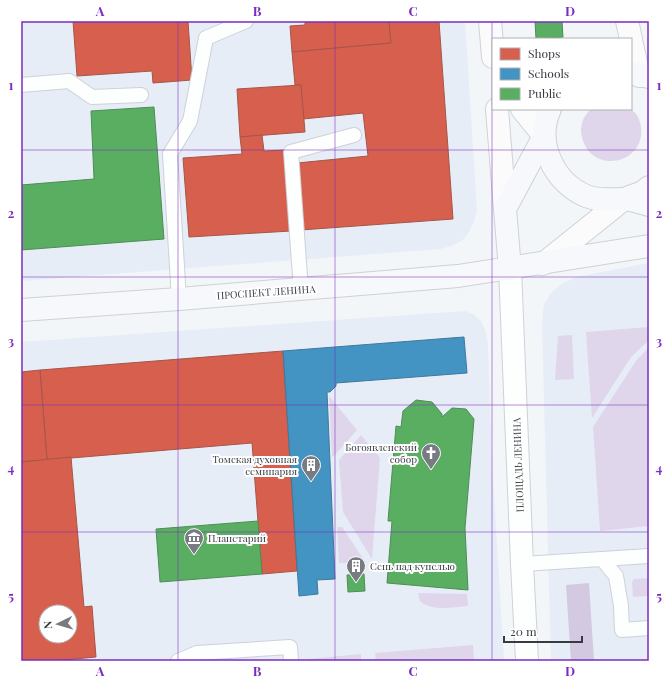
<svg xmlns="http://www.w3.org/2000/svg" width="670" height="682" viewBox="0 0 670 682" font-family="'Playfair Display',serif">
<style>
.built{fill:#e6edf7;fill-rule:evenodd}
.green{fill:#dfd6ec}
.forest{fill:#d3c9e0}
.shops{fill:#d6604d;stroke:#a6554a;fill-rule:evenodd}
.schools{fill:#4393c3;stroke:#3f799c}
.public{fill:#5aae61;stroke:#4f8c58}
.lines{fill:none;stroke-linecap:round;stroke-linejoin:round}
.service-casing{stroke:#ced1d7;stroke-width:16}
.tertiary-casing{stroke:#ced1d7;stroke-width:24}
.secondary-casing{stroke:#ced1d7;stroke-width:24}
.primary-casing{stroke:#cfd1d3;stroke-width:24}
.service{stroke:#fdfefe;stroke-width:14}
.tertiary{stroke:#fdfefe;stroke-width:22}
.secondary{stroke:#fbfbfc;stroke-width:22}
.primary{stroke:#f7f8fb;stroke-width:22}
.grid{fill:none;stroke:#7b2cbf;stroke-width:1;stroke-opacity:0.55}
.labels{text-anchor:middle;dominant-baseline:central;stroke-width:4;stroke-linejoin:round;paint-order:stroke}
.street-label{font-size:10px;fill:#363b42;stroke:#fff}
.poi-label{font-size:10px;fill:#363b42;stroke:#fff;text-anchor:end}
.neatline{fill:none;stroke:#7b2cbf;stroke-width:1.5}
.grid-label{font-size:13px;text-anchor:middle;font-weight:bold;fill:#7b2cbf}
</style>
<rect width="100%" height="100%" fill="#f3f6f9"/>
<g class="built">
<polygon points="21,21 465,21 477,210 474,222 469,232 463,240 452,246 440,249 21,281"/>
<polygon points="649,263 649,661 551,661 542,324 544,304 551,293 563,283 576,277"/>
<path d="M 465,311 L 473,314 L 481,321 L 486,332 L 488,344 L 492,461 L 504,661 L 21,661 L 21,342 ZM 46,612 L 70,612 L 70,636 L 46,636 Z"/>
</g>
<g class="green">
<path d="M 591,109 L 631,109 C 637,113 640,120 641,127 C 646,165 590,175 582,137 C 579,127 583,116 591,109 Z"/>
<polygon points="649,327 649,340 631,357 592,418 586,332"/>
<polygon points="572,335 574,379 555,380 558,336"/>
<polygon points="649,347 649,526 600,531 593,427 636,361"/>
<polygon points="329,396 357,430 334,456 332,457"/>
<polygon points="361,435 380,458 372,559 343,512 339,460"/>
<polygon points="337,527 342,527 366,563 339,563"/>
<polygon points="649,578 649,596 633,597 632,582 634,579"/>
<path d="M 418,593 L 467,594 L 468,606 C 454,607 432,612 420,601 Z"/>
<polygon points="473,645 474,660 459,661 376,661 375,653"/>
<polygon points="361,654 361,661 309,661 309,659"/>
</g>
<polygon class="forest" points="589,583 594,661 571,661 566,585"/>
<g class="shops">
<polygon points="73,21 188,21 192,80 153,83 152,71 77,76"/>
<polygon points="305,21 389,21 391,43 292,52 290,26 305,25"/>
<polygon points="389,21 439,21 453,219 301,230 297,163 368,156 363,113 303,119 301,85 295,85 292,52 391,43"/>
<polygon points="301,85 305,132 240,137 237,89"/>
<polygon points="262,135 264,151 285,150 291,231 189,237 183,158 242,154 240,137"/>
<polygon points="283,351 297,571 262,574 252,443 47,460 40,370"/>
<polygon points="40,370 47,460 21,462 21,372"/>
<path d="M 71,457 L 84,607 L 92,606 L 96,657 L 53,661 L 21,661 L 21,462 ZM 46,612 L 70,612 L 70,636 L 46,636 Z"/>
</g>
<polygon class="schools" points="464,337 467,373 336,383 336,386 330,392 327,392 335,579 317,580 318,594 299,596 283,351"/>
<g class="public">
<polygon points="535,21 562,21 563,37 536,39"/>
<polygon points="154,107 164,239 21,250 21,185 94,179 91,111"/>
<polygon points="416,400 432,402 442,414 442,417 452,408 466,409 474,419 465,528 468,590 387,583 392,521 388,521 396,426 401,427 403,411"/>
<polygon points="258,521 262,574 160,582 156,529"/>
<polygon points="364,574 365,591 348,592 347,575"/>
</g>
<g class="lines">
<g class="service-casing">
<g id="service">
<polyline points="21,85 69,81 92,97 141,95"/>
<polyline points="301,290 291,152 354,135"/>
<polyline points="179,299 170,154 190,121 206,38 246,21"/>
<polyline points="602,559 649,556"/>
<polyline points="522,564 602,559 616,576 621,606 622,630 649,628"/>
<polyline points="178,661 197,653 290,647 291,661"/>
</g>
</g>
<g class="tertiary-casing">
<polyline id="tertiary" points="510,269 522,564 527,661"/>
</g>
<g class="secondary-casing">
<g id="secondary">
<polyline points="490,21 493,57"/>
<polyline points="627,21 631,39"/>
<polyline points="631,40 639,76"/>
<polyline points="497,109 505,209"/>
<polyline points="522,109 544,136"/>
<polyline points="543,264 624,199"/>
</g>
</g>
<g class="primary-casing">
<g id="primary">
<polyline points="631,73 649,77"/>
<path d="M 550,109 C 535,142 553,182 586,196 C 598,201 609,199 622,199 C 631,199 640,203 649,205"/>
<polyline points="624,199 643,192 649,187"/>
<polyline points="510,269 505,209 544,136"/>
<polyline points="21,310 179,299 458,276 649,246"/>
</g>
</g>
<use href="#service" class="service"/>
<use href="#tertiary" class="tertiary"/>
<use href="#secondary" class="secondary"/>
<use href="#primary" class="primary"/>
</g>
<path class="grid" d="M 178,21 L 178,661M 335,21 L 335,661M 492,21 L 492,661M 21,150 L 649,150M 21,277 L 649,277M 21,405 L 649,405M 21,532 L 649,532"/>
<defs>
<g id="church-pin" transform="scale(1)"><path d="M0 17L-7.5 6A9.5 9.5 0 1 1 7.5 6Z" fill="#787c82" stroke="#fff"/><path d="M-1.2-6h2.4v3.5h3.3v2.4h-3.3V6h-2.4V-.1h-3.3v-2.4h3.3Z" fill="#fff"/></g>
<g id="building-pin" transform="scale(1)"><path d="M0 17L-7.5 6A9.5 9.5 0 1 1 7.5 6Z" fill="#787c82" stroke="#fff"/><path d="M-4-6H4V6H1V3H-1V6H-4ZM-2.5-4.3h1.7v1.8h-1.7ZM.8-4.3h1.7v1.8H.8ZM-2.5-1h1.7V.8h-1.7ZM.8-1h1.7V.8H.8Z" fill="#fff"/></g>
<g id="museum-pin" transform="scale(1)"><path d="M0 17L-7.5 6A9.5 9.5 0 1 1 7.5 6Z" fill="#787c82" stroke="#fff"/><path d="M0-6L6-3V-2H-6V-3ZM-5-1h2V3h-2ZM-1-1h2V3h-2ZM3-1h2V3H3ZM-6 4H6V6H-6Z" fill="#fff"/></g>
</defs>
<g fill-rule="evenodd">
<use href="#church-pin" x="431" y="453"/>
<use href="#building-pin" x="311" y="465"/>
<use href="#museum-pin" x="194" y="538"/>
<use href="#building-pin" x="356" y="566"/>
</g>
<g class="labels">
<g class="street-label">
<text transform="translate(266 292) rotate(-4)">ПРОСПЕКТ ЛЕНИНА</text>
<text transform="translate(518 465) rotate(-92)">ПЛОЩАДЬ ЛЕНИНА</text>
</g>
<g class="poi-label">
<text x="417" y="447">Богоявленский<tspan x="417" dy="12">собор</tspan></text>
<text x="297" y="459">Томская духовная<tspan x="297" dy="12">семинария</tspan></text>
<text x="208" y="538" text-anchor="start">Планетарий</text>
<text x="370" y="566" text-anchor="start">Сень над купелью</text>
</g>
</g>
<rect width="670" height="682" fill="none" stroke="#ffffff" stroke-width="44"/>
<rect x="492" y="38" width="140" height="72" fill="#ffffff" stroke="#afb1b3"/>
<rect x="500" y="48" width="20" height="12" fill="#d6604d" stroke="#afb1b3"/>
<text x="528" y="58" font-size="12" fill="#363b42">Shops</text>
<rect x="500" y="68" width="20" height="12" fill="#4393c3" stroke="#afb1b3"/>
<text x="528" y="78" font-size="12" fill="#363b42">Schools</text>
<rect x="500" y="88" width="20" height="12" fill="#5aae61" stroke="#afb1b3"/>
<text x="528" y="98" font-size="12" fill="#363b42">Public</text>
<g transform="translate(58 624) rotate(265)"><circle r="19" fill="#ffffff" stroke="#afb1b3"/>
<path d="M0-3L7 15L0 10L-7 15Z" fill="#787c82"/>
<text y="-6" font-size="11" font-weight="bold" text-anchor="middle" fill="#363b42">N</text>
</g>
<path d="M504 636v6h78v-6" fill="none" stroke="#363b42" stroke-width="2"/>
<text x="510" y="636" font-size="12" fill="#363b42" stroke="#ffffff" stroke-width="3" paint-order="stroke">20 m</text>
<rect x="22" y="22" width="626" height="638" class="neatline"/>
<g class="grid-label">
<text x="100" y="16">A</text>
<text x="257" y="16">B</text>
<text x="413" y="16">C</text>
<text x="570" y="16">D</text>
<text x="11" y="90">1</text>
<text x="659" y="90">1</text>
<text x="11" y="218">2</text>
<text x="659" y="218">2</text>
<text x="11" y="346">3</text>
<text x="659" y="346">3</text>
<text x="11" y="473">4</text>
<text x="659" y="473">4</text>
<text x="11" y="601">5</text>
<text x="659" y="601">5</text>
<text x="100" y="676">A</text>
<text x="257" y="676">B</text>
<text x="413" y="676">C</text>
<text x="570" y="676">D</text>
</g>
</svg>
